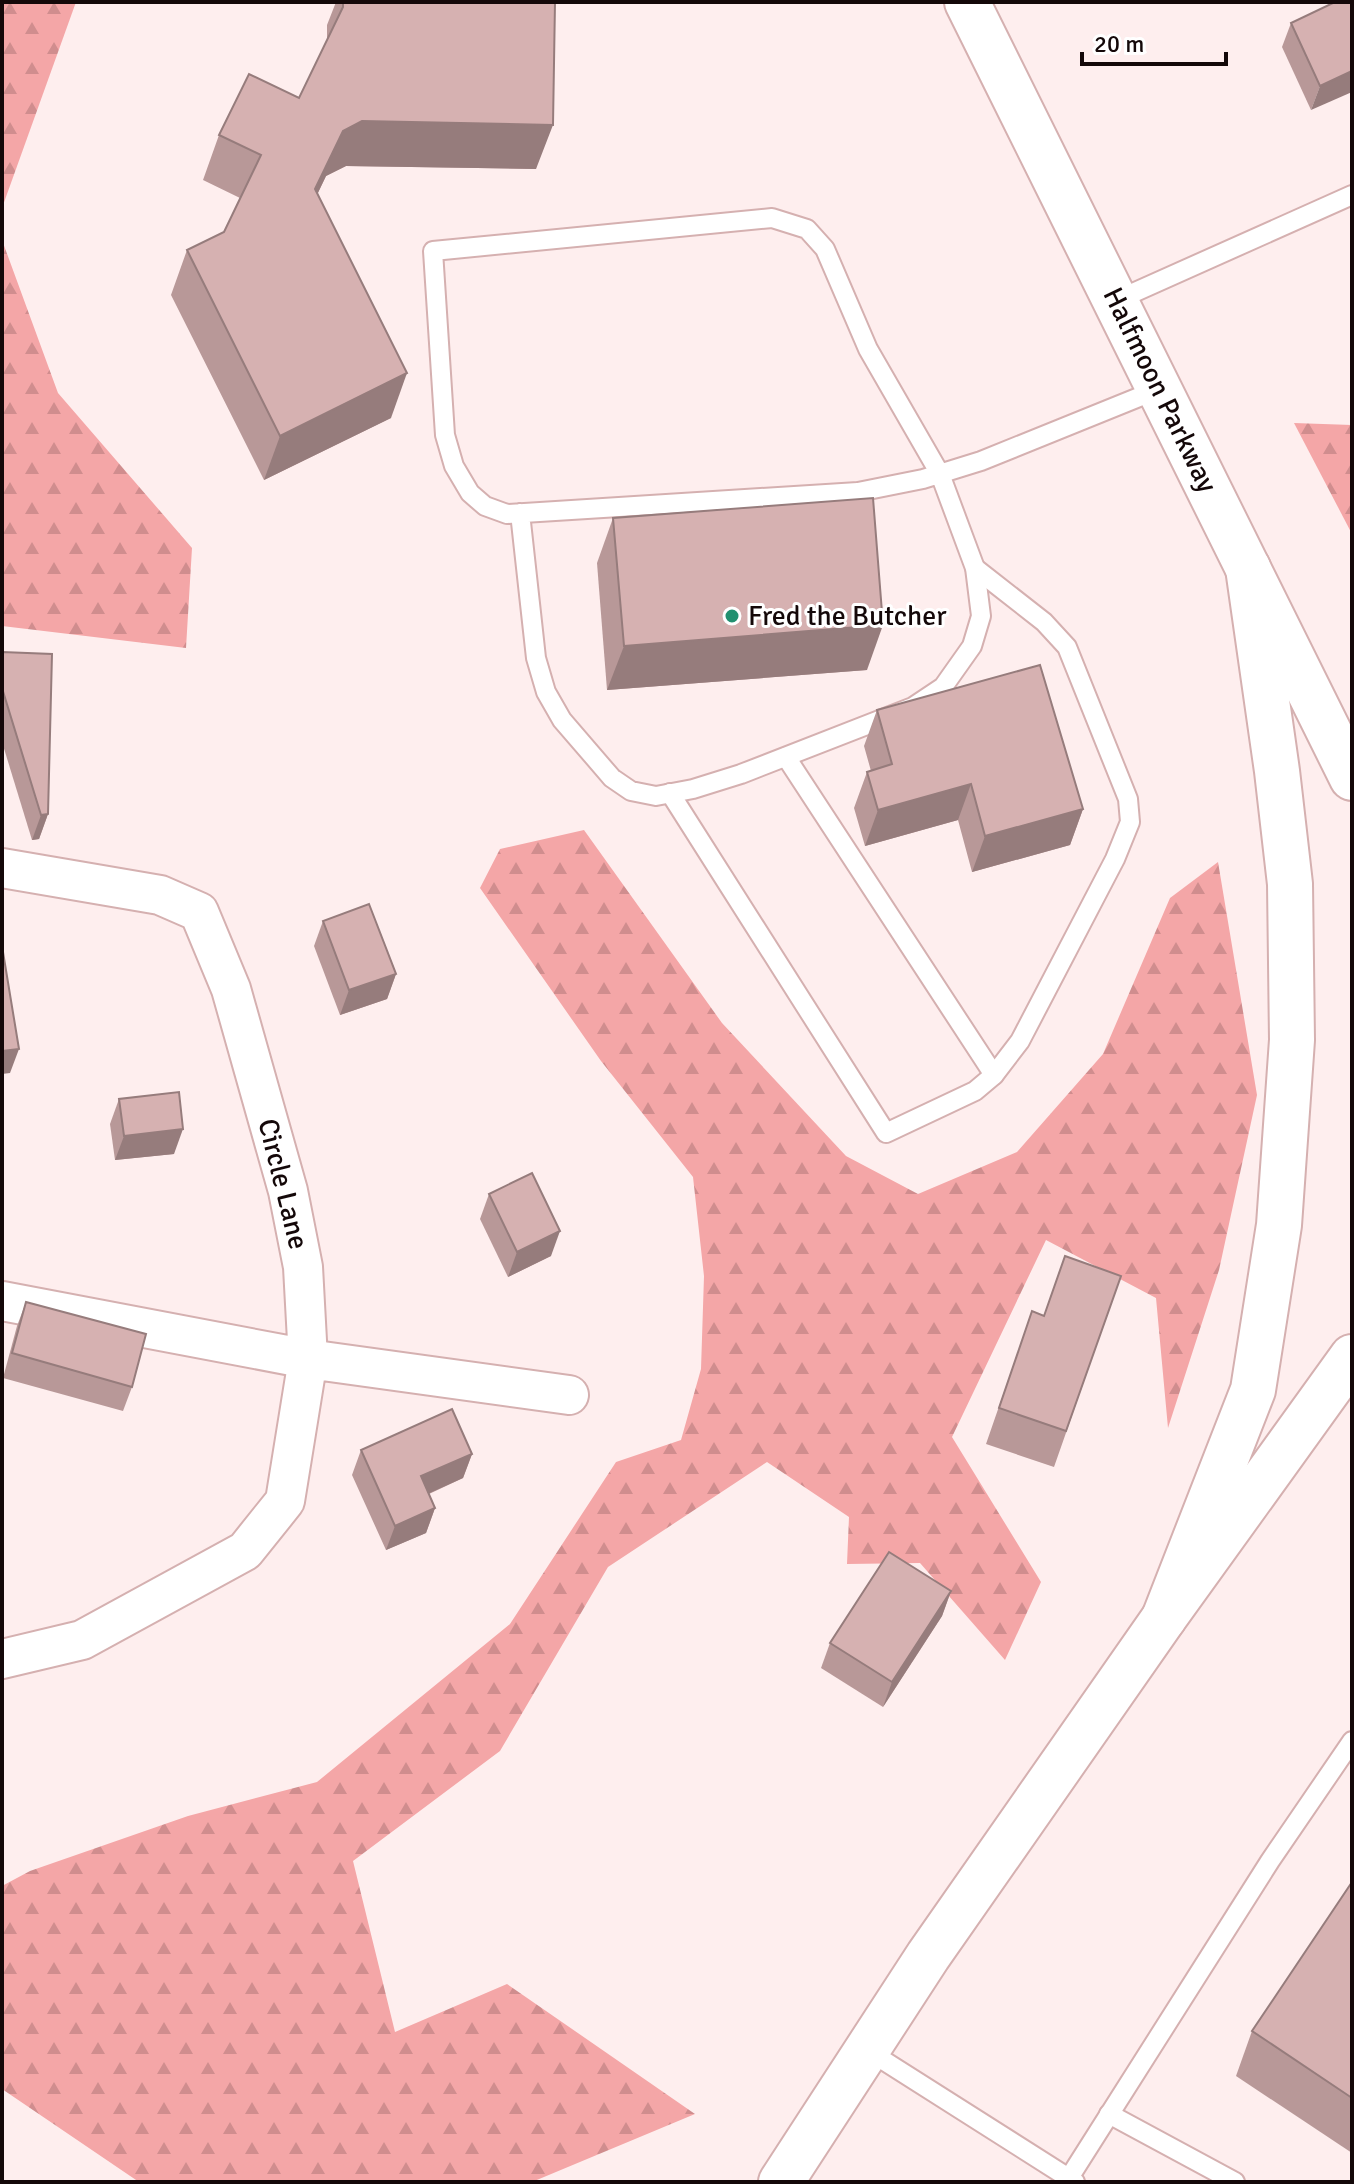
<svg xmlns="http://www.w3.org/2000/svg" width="1354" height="2184" viewBox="0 0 1354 2184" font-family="Signika,sans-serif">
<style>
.forest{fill:url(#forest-firs)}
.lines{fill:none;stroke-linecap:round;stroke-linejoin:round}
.lane-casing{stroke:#d5b0b0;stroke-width:22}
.street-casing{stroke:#d5b0b0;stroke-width:42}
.secondary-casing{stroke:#d5b0b0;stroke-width:48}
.primary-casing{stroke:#d5b0b0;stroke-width:48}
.lane{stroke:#fff;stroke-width:18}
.street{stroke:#fff;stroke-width:38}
.secondary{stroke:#fff;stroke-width:44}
.primary{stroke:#fff;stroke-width:44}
.wall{fill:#b89898}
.shaded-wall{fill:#967c7c}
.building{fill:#d6b1b1;stroke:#967c7c;stroke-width:2}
.poi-dot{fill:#229070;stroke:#fff;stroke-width:3}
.labels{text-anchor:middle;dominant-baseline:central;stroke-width:6;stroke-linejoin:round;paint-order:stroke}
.street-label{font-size:28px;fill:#140809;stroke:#fff}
.poi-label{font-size:28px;fill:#140809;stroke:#fff;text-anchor:start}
</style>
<defs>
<pattern id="forest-firs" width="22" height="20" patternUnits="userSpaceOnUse" patternTransform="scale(2)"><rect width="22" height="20" fill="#f4a6a7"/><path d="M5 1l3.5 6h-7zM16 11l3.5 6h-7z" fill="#d08d8e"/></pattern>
</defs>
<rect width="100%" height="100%" fill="#feeeee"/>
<g class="forest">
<polygon points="2,2 76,2 2,208"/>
<polygon points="2,240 58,393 192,548 186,648 2,626"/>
<polygon points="1294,423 1352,425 1352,534"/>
<polygon points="584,830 722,1023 846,1156 918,1194 1017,1152 1103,1054 1170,898 1218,862 1257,1095 1219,1270 1168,1428 1156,1298 1046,1240 952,1437 1041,1582 1005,1660 920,1563 847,1564 849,1517 767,1462 608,1567 500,1751 353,1861 395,2032 507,1984 695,2114 532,2182 139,2182 2,2089 2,1886 30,1871 188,1816 317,1782 510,1624 616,1462 681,1440 701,1369 704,1276 693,1177 601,1061 480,888 500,849"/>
</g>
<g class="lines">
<g class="lane-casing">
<g id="lane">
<polyline points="1115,301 1352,195"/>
<polyline points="520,513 536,658 546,692 562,720 612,778 631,791 656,796 693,789 741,774 913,707 943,687 972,646 981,616 975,568 940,474 868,349 825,249 807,229 772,218 433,251 445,435 454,466 470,493 485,506 507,514 858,492 923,479 981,461 1159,389"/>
<polyline points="786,757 994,1075"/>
<polyline points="670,793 886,1133 975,1091 994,1075 1020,1041 1115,859 1130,822 1128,799 1067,647 1044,622 975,568"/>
<polyline points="867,2050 1075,2182"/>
<polyline points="1109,2114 1235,2182"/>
<polyline points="1069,2178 1270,1861 1352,1741"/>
</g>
</g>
<g class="street-casing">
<g id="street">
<polyline points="2,868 160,895 199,912 231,989 288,1191 303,1267 308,1359 2,1301"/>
<polyline points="2,1659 82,1640 245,1551 285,1501 308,1359 569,1395"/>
</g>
</g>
<g class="secondary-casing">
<polyline id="secondary" points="781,2182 928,1956 1164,1618 1352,1357"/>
</g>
<g class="primary-casing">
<g id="primary">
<polyline points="967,2 1352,778"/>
<polyline points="1164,1618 1253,1390 1279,1225 1292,1040 1290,884 1277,771 1248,568"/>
</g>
</g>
<use href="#lane" class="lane"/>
<use href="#street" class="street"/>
<use href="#secondary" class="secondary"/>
<use href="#primary" class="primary"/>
</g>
<g class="wall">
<polygon points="336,2 555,2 536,169 346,166 326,176 317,195 391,418 264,480 171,295 187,250 224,232 240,198 203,180 219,135 299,98 327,41 327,25"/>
<polygon points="1352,2 1311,110 1282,47 1291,23"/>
<polygon points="613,518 867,670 607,690 597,563"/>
<polygon points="2,652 48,814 39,839 32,840 2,742"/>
<polygon points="877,710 1083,809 1070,845 972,872 958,820 865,846 854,808 867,772 871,771 864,746"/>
<polygon points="323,921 396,974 387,999 340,1015 314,946"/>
<polygon points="119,1099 174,1154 115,1160 110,1124"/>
<polygon points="489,1194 551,1256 508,1277 480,1219"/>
<polygon points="1065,1256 1121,1276 1054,1467 986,1444 1032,1311 1044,1316"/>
<polygon points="26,1302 132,1387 123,1411 3,1378 17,1326"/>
<polygon points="361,1450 472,1454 463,1478 429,1494 435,1508 426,1533 386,1550 352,1475"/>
<polygon points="951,1591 942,1616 883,1707 821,1668 830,1643"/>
<polygon points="1352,1882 1352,2153 1236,2076 1252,2031"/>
</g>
<g class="shaded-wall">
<polygon points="1352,71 1352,92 1311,110 1320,86"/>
<polygon points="362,121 553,125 536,169 346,166 326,176 298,234 315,189 343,131"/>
<polygon points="407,373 391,418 264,480 280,436"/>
<polygon points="883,625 867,670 607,690 624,646"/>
<polygon points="971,784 958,820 865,846 878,810"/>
<polygon points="1083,809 1070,845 972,872 985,836"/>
<polygon points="48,814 39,839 32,840 41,815"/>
<polygon points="396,974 387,999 340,1015 349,990"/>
<polygon points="19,1049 10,1073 2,1074 2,1051"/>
<polygon points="183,1129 174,1154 115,1160 124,1136"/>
<polygon points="560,1231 551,1256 508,1277 517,1252"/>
<polygon points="472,1454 463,1478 412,1501 421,1476"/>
<polygon points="435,1508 426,1533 386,1550 395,1526"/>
<polygon points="951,1591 942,1616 883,1707 892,1682"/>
</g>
<g class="building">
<polygon points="343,2 555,2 553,125 362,121 343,131 315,189 407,373 280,436 187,250 224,232 261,155 219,135 249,74 299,98 343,7"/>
<polygon points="1335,2 1352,2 1352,71 1320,86 1291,23"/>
<polygon points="873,498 883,625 624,646 613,518"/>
<polygon points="2,652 52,654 48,814 41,815 2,688"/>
<polygon points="1040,665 1083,809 985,836 971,784 878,810 867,772 892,764 877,710"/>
<polygon points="369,904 396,974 349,990 323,921"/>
<polygon points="2,946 19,1049 2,1051"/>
<polygon points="179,1092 183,1129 124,1136 119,1099"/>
<polygon points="532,1173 560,1231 517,1252 489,1194"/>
<polygon points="1065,1256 1121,1276 1066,1431 999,1408 1032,1311 1044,1316"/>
<polygon points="26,1302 146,1334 132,1387 12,1353"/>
<polygon points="452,1409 472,1454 421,1476 435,1508 395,1526 361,1450"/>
<polygon points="889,1552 951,1591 892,1682 830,1643"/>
<polygon points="1352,1882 1352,2098 1252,2031"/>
</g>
<circle class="poi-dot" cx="732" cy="616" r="8"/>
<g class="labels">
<g class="street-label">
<text transform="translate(1160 390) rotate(64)">Halfmoon Parkway</text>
<text transform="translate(283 1184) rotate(76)">Circle Lane</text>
</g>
<g class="poi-label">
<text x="748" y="616">Fred the Butcher</text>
</g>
</g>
<rect width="1354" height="2184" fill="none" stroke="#140809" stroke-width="8"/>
<path d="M1082 52v12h144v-12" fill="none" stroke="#140809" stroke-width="4"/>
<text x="1094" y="52" font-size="24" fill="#140809" stroke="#ffffff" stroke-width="6" paint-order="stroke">20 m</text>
</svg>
